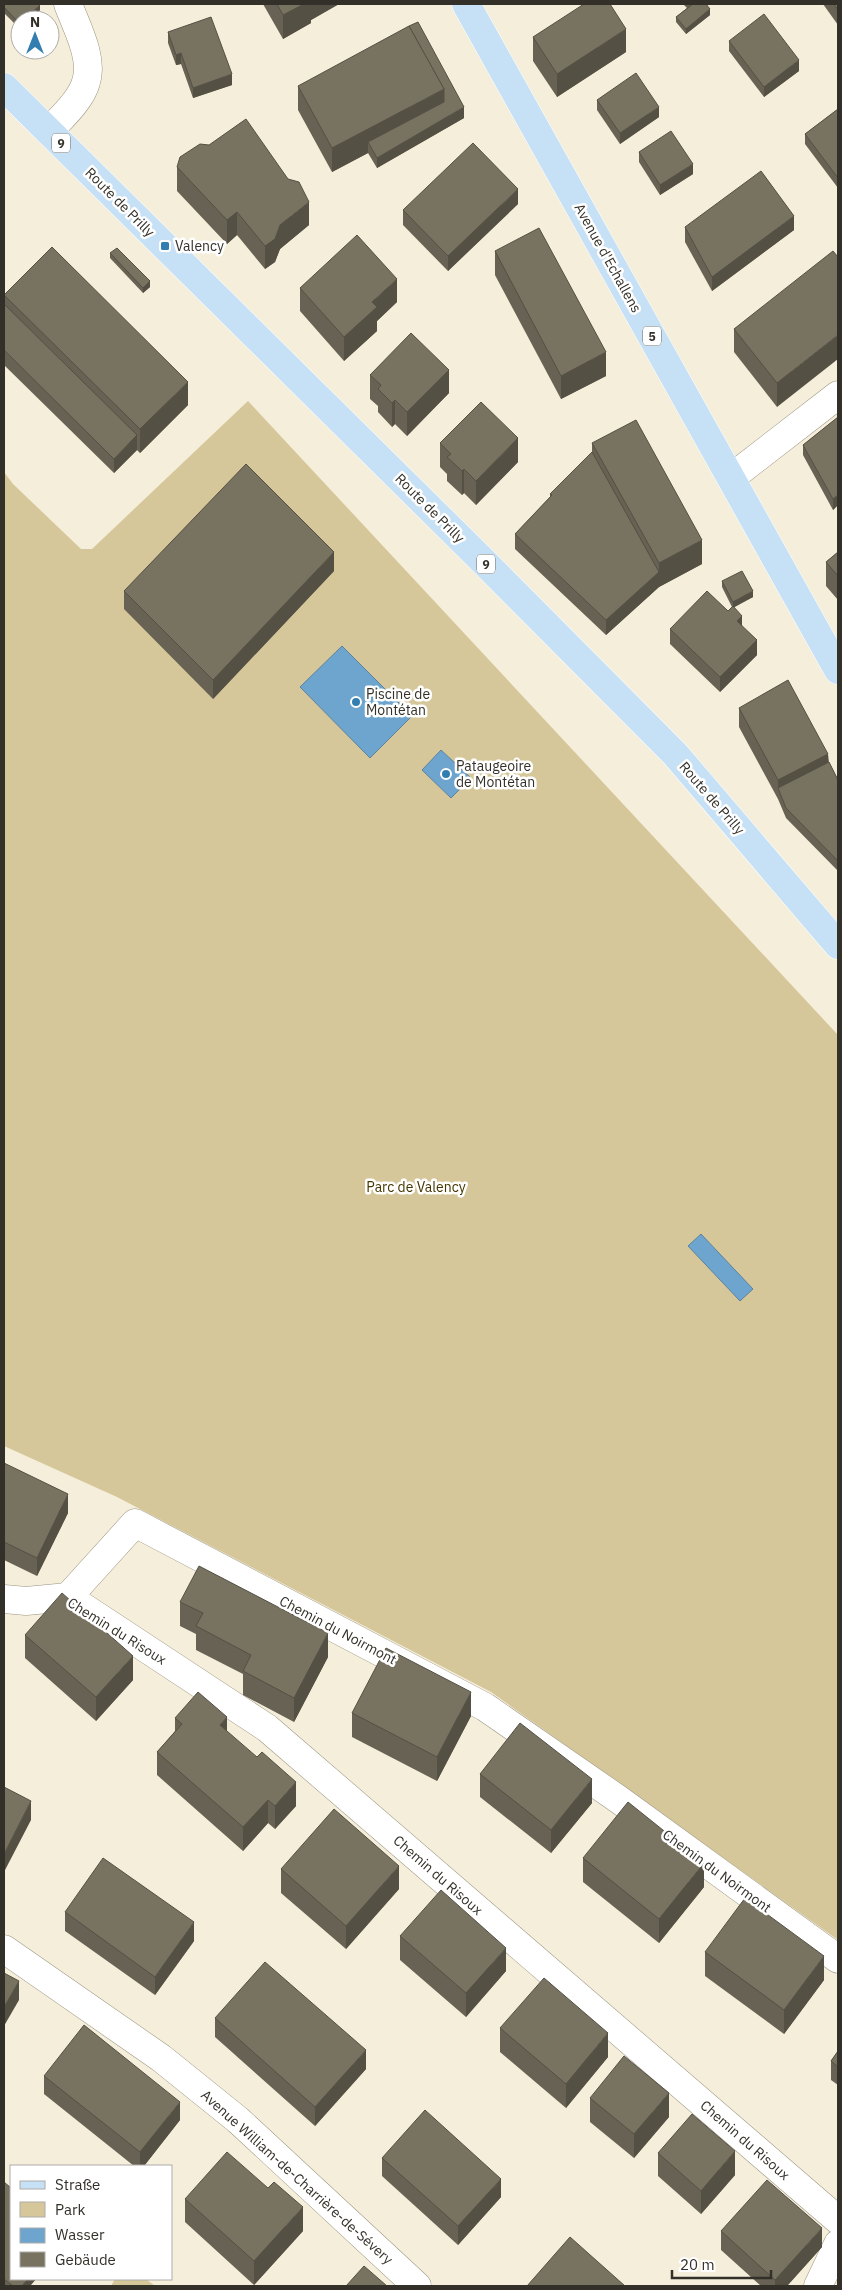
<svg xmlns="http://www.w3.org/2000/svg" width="842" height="2290" viewBox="0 0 842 2290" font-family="'IBM Plex Sans',sans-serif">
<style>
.green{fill:#d6c79a}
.water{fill:#6da5cf;stroke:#5c829d}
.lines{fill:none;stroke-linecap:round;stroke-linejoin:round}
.minor-casing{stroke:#9b9583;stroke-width:29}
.major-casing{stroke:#fff;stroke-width:29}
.minor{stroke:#fff;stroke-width:28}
.major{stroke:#c6e0f5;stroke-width:28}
.wall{fill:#676253}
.shaded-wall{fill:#545044}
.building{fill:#787261;stroke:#545044}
.poi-dot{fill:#337eb1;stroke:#fff;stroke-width:2}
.labels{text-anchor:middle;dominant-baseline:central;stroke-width:5;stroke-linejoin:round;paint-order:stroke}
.shield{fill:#fff;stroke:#706e69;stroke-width:1}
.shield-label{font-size:12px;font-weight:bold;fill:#333029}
.street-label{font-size:14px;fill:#333029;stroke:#fff}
.poi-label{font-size:14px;fill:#333029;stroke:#fff;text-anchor:start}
.park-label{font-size:14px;fill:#443600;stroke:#fff}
</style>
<rect width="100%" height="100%" fill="#f4eeda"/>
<g class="green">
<polygon points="248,401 838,1035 838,1940 491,1692 117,1497 4,1446 4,472 13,484 81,549 92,549"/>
<polygon points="115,2279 146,2279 155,2286 111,2286"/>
</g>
<g class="water">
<polygon points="342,646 412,716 370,758 300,687"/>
<polygon points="441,750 471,778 451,798 422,770"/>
<polygon points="701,1234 753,1289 740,1301 688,1246"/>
</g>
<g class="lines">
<g class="minor-casing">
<g id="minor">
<path d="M 49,131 C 62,117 81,100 86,82 C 94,58 76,26 68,4"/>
<polyline points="732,477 838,395"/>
<polyline points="68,1597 135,1523 485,1707 618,1799 838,1959"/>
<polyline points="4,1599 26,1601 68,1597 267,1728 838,2220"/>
<polyline points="4,1949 161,2058 238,2120 417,2286"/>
<polyline points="818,2286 838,2244"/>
</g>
</g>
<g class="major-casing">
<g id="major">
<polyline points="466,4 838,670"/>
<polyline points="4,87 481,559 675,754 838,945"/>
</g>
</g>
<use href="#minor" class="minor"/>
<use href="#major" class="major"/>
</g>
<g class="wall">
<polygon points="4,4 40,10 30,20 20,20 20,29 4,13"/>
<polygon points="263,4 339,4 311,20 311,23 283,39"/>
<polygon points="683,4 706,4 710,15 686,34 676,22 676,17 687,8"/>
<polygon points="823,4 838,4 838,25"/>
<polygon points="168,32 232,85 193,98 181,64 176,65 168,43"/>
<polygon points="533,37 626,52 557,97 533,61"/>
<polygon points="729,41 799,71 764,97 729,51"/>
<polygon points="298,86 464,118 377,168 368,153 332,172 298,110"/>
<polygon points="597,100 659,117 620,144 597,110"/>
<polygon points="838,109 838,188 805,144 805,134"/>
<polygon points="639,152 693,174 660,195 639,162"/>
<polygon points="177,167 309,225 280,249 275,262 265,269 237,235 227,244 177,191"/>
<polygon points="518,204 448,271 403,225 403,210"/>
<polygon points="685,227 794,230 712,291 685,242"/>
<polygon points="495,251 606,376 561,399 495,275"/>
<polygon points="110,253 150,287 143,293 110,258"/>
<polygon points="838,257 777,407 734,352 734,329"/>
<polygon points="300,288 397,302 377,321 377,331 344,361 300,311"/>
<polygon points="4,295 188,405 140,453 137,450 114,473 4,365"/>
<polygon points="370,375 449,393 407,436 395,424 392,427 378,412 378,406 370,399"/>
<polygon points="838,417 838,505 833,510 803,455 803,445"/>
<polygon points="440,443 518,462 476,505 464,493 462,495 447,481 447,474 440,467"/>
<polygon points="592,443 702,564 659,587 606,635 515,549 515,534 550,497 550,494 592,452"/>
<polygon points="838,552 838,600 826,586 826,562"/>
<polygon points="334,571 213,699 124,609 124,591"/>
<polygon points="722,581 753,597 733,607 757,655 720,692 670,644 670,629 728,611 732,607 722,587"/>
<polygon points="739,708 828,754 829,762 838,780 838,871 786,818 778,799 739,727"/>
<polygon points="4,1463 68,1513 37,1576 4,1560"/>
<polygon points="180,1602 328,1657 294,1722 243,1695 243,1674 196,1650 196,1634 180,1626"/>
<polygon points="25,1635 133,1680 96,1721 25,1658"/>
<polygon points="352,1713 471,1716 437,1781 352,1737"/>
<polygon points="175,1718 227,1731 296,1806 275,1829 268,1823 243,1851 157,1775 157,1752 175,1731"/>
<polygon points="480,1774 592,1803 551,1853 480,1797"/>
<polygon points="583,1858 704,1887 659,1943 583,1882"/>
<polygon points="281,1869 399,1889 346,1949 281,1893"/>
<polygon points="65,1912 194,1941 155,1995 65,1931"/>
<polygon points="400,1936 506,1971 466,2017 400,1960"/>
<polygon points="705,1952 824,1980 784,2034 705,1976"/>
<polygon points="215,2018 366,2069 315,2126 215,2037"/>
<polygon points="500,2028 608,2057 566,2108 500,2052"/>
<polygon points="838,2051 838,2085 831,2080 831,2061"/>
<polygon points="44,2076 180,2120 144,2166 134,2166 44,2094"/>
<polygon points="590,2098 669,2117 634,2158 590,2122"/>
<polygon points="658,2153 735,2175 701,2214 658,2176"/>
<polygon points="382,2158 501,2197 458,2245 382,2176"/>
<polygon points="4,2182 11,2279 36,2279 30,2286 4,2286"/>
<polygon points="185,2199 303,2231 254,2285 185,2222"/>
<polygon points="721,2231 822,2247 787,2286 761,2286 721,2250"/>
</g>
<g class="shaded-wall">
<polygon points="304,4 339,4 311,20 311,23 283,39 283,15"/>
<polygon points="40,5 40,10 30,20 24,20"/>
<polygon points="710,9 710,15 686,34 686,29"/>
<polygon points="626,29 626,52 557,97 557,74"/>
<polygon points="181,53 181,64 176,65 176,55"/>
<polygon points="799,60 799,71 764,97 764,87"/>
<polygon points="232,74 232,85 193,98 193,88"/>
<polygon points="444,89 444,112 368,142 368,153 332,172 332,148"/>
<polygon points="464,107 464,118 377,168 377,158"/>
<polygon points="659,107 659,117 620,144 620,133"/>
<polygon points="693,164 693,174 660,195 660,185"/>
<polygon points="518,189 518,204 448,271 448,256"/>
<polygon points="309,202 309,225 280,249 275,262 265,269 265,246 280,225"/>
<polygon points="237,212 237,235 227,244 227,220"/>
<polygon points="794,216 794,230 712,291 712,277"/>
<polygon points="397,279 397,302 377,321 377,331 344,361 344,337 372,302"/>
<polygon points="150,281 150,287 143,293 143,288"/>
<polygon points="838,335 838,359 777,407 777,383"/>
<polygon points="606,352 606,376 561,399 561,376"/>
<polygon points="449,370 449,393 407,436 407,412"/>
<polygon points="188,382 188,405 140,453 140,429"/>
<polygon points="395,400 395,424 392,427 392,403"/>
<polygon points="137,435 137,450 114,473 114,459"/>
<polygon points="518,438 518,462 476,505 476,481"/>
<polygon points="464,469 464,493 462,495 462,471"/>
<polygon points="838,495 838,505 833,510 833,499"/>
<polygon points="702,540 702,564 659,587 606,635 606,620 659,572 659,563"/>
<polygon points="334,552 334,571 213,699 213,680"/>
<polygon points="753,591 753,597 733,608 733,602"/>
<polygon points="742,616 742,631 737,621"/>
<polygon points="757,640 757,655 720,692 720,677"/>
<polygon points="828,754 828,773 778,788 778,780"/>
<polygon points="68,1494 68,1513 37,1576 37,1558"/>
<polygon points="328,1633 328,1657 294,1722 294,1698"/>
<polygon points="133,1656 133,1680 96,1721 96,1697"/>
<polygon points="471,1692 471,1716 437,1781 437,1757"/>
<polygon points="227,1717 227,1740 220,1725"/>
<polygon points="592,1779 592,1803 551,1853 551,1830"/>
<polygon points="296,1782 296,1806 275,1829 275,1806"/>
<polygon points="268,1800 268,1823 243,1851 243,1827"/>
<polygon points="31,1801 31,1820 4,1872 4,1854"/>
<polygon points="704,1863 704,1887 659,1943 659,1919"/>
<polygon points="399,1866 399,1889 346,1949 346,1926"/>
<polygon points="194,1922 194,1941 155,1995 155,1977"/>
<polygon points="506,1948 506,1971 466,2017 466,1993"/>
<polygon points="824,1956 824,1980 784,2034 784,2010"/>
<polygon points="19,1981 19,2000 4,2026 4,2007"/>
<polygon points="608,2033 608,2057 566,2108 566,2084"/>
<polygon points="366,2050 366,2069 315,2126 315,2107"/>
<polygon points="669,2093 669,2117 634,2158 634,2134"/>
<polygon points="180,2102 180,2120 144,2166 140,2166 140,2152"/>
<polygon points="735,2151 735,2175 701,2214 701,2191"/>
<polygon points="501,2179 501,2197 458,2245 458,2226"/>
<polygon points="303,2207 303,2231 254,2285 254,2261"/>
<polygon points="822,2228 822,2247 787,2286 775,2286 775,2280"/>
<polygon points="28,2279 36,2279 30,2286 22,2286"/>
</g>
<g class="building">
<polygon points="4,4 40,4 40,5 24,20 20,20 20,24 4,7"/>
<polygon points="277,4 304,4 283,15"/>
<polygon points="584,4 610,4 626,29 557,74 533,37"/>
<polygon points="693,4 706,4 710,9 686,29 676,17"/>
<polygon points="834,4 838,4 838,10"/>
<polygon points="764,14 799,60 764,87 729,41"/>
<polygon points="211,17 232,74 193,88 181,53 176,55 168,32"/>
<polygon points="418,22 464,107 377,158 368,142 444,102 444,89 409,26"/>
<polygon points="409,26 444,89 332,148 298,86"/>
<polygon points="636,73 659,107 620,133 597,100"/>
<polygon points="838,109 838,178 805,134"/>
<polygon points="246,119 288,179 299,182 309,202 280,225 275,239 265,246 237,212 227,220 177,167 180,157 200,144 209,145"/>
<polygon points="671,131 693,164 660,185 639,152"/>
<polygon points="473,143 518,189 448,256 403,210"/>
<polygon points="761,171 794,216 712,277 685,227"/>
<polygon points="539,228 606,352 561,376 495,251"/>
<polygon points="357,235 397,279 372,302 377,307 344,337 300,288"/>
<polygon points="52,247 188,382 140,429 4,295"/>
<polygon points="117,248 150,281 143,288 110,253"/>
<polygon points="833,251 838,257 838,335 777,383 734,329"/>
<polygon points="4,304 137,435 114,459 4,350"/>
<polygon points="411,333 449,370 407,412 395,400 392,403 378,389 381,385 370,375"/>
<polygon points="481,402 518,438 476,481 464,469 462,471 447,457 451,454 440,443"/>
<polygon points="838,417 838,495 833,499 803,445"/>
<polygon points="636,420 702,540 659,563 592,443"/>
<polygon points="592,452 659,572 606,620 515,534 552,495 550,494"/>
<polygon points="246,464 334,552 213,680 124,591"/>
<polygon points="838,552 838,576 826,562"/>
<polygon points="742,571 753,591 733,602 722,581"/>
<polygon points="707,591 728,611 733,606 742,616 737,621 757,640 720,677 670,629"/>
<polygon points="788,680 828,754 778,780 739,708"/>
<polygon points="829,762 838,780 838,861 786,808 778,788"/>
<polygon points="4,1463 68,1494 37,1558 4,1542"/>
<polygon points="199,1566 328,1633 294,1698 243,1671 251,1655 196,1626 203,1613 180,1602"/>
<polygon points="62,1593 133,1656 96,1697 25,1635"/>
<polygon points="386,1648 471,1692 437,1757 352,1713"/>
<polygon points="198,1692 227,1717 220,1725 257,1757 262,1752 296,1782 275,1806 268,1800 243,1827 157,1752 182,1724 175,1718"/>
<polygon points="520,1723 592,1779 551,1830 480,1774"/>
<polygon points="4,1787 31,1801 4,1854"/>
<polygon points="628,1802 704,1863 659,1919 583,1858"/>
<polygon points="334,1809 399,1866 346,1926 281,1869"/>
<polygon points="103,1858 194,1922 155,1977 65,1912"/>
<polygon points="441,1890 506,1948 466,1993 400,1936"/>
<polygon points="745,1898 824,1956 784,2010 705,1952"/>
<polygon points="265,1962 366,2050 315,2107 215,2018"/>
<polygon points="4,1973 19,1981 4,2007"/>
<polygon points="544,1978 608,2033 566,2084 500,2028"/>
<polygon points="84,2025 180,2102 140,2152 44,2076"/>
<polygon points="838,2051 838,2067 831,2061"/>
<polygon points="624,2056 669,2093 634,2134 590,2098"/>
<polygon points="425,2110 501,2179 458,2226 382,2158"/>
<polygon points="692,2114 735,2151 701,2191 658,2153"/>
<polygon points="227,2152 268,2188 274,2182 303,2207 254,2261 185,2199"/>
<polygon points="767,2180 822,2228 775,2280 721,2231"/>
<polygon points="4,2182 11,2188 11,2279 28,2279 22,2286 13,2286 4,2279"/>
<polygon points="570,2237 625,2286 527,2286"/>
<polygon points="364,2266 387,2286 346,2286"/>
</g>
<g class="poi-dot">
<rect x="160" y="241" width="10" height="10" rx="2.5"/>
<circle cx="356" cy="702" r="5"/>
<circle cx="446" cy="774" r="5"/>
</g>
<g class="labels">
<g class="shield">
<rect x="52" y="133.5" width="18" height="19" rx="4"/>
<rect x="643" y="326.5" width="18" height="19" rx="4"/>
<rect x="477" y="554.5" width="18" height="19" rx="4"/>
</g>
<g class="shield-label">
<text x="61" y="143">9</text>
<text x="652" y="336">5</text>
<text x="486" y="564">9</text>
</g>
<g class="street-label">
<text transform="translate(120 202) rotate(45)">Route de Prilly</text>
<text transform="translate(608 258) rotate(61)">Avenue d'Echallens</text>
<text transform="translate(430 508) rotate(45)">Route de Prilly</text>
<text transform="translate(712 798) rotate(49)">Route de Prilly</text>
<text transform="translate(338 1630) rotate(28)">Chemin du Noirmont</text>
<text transform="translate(117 1631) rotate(32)">Chemin du Risoux</text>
<text transform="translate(717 1871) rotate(36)">Chemin du Noirmont</text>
<text transform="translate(438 1875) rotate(41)">Chemin du Risoux</text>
<text transform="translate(745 2140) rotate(41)">Chemin du Risoux</text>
<text transform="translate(297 2177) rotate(42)">Avenue William-de-Charrière-de-Sévery</text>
</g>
<g class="poi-label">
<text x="175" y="246">Valency</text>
<text x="366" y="694">Piscine de<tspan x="366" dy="16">Montétan</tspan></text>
<text x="456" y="766">Pataugeoire<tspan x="456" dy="16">de Montétan</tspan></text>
</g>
<g class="park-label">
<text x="416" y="1187">Parc de Valency</text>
</g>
</g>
<rect width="842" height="2290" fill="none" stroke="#333029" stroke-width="10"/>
<rect x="10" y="2165" width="162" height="115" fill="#ffffff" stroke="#adaca9"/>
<rect x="20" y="2181" width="25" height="8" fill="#c6e0f5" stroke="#adaca9"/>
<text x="55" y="2190" font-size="15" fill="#333029">Straße</text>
<rect x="20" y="2202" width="25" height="15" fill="#d6c79a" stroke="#adaca9"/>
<text x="55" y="2215" font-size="15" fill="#333029">Park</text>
<rect x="20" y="2228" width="25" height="15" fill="#6da5cf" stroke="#adaca9"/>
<text x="55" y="2240" font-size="15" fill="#333029">Wasser</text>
<rect x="20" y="2252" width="25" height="15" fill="#787261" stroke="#adaca9"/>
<text x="55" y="2265" font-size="15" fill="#333029">Gebäude</text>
<g transform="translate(35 35)"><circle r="24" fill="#ffffff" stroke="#adaca9"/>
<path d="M0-4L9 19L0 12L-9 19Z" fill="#337eb1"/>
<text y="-8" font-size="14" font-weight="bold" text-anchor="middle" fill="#333029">N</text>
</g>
<path d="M672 2270v8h99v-8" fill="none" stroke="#333029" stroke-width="2.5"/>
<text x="680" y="2270" font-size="15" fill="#333029" stroke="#ffffff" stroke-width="4" paint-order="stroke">20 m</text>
</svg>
